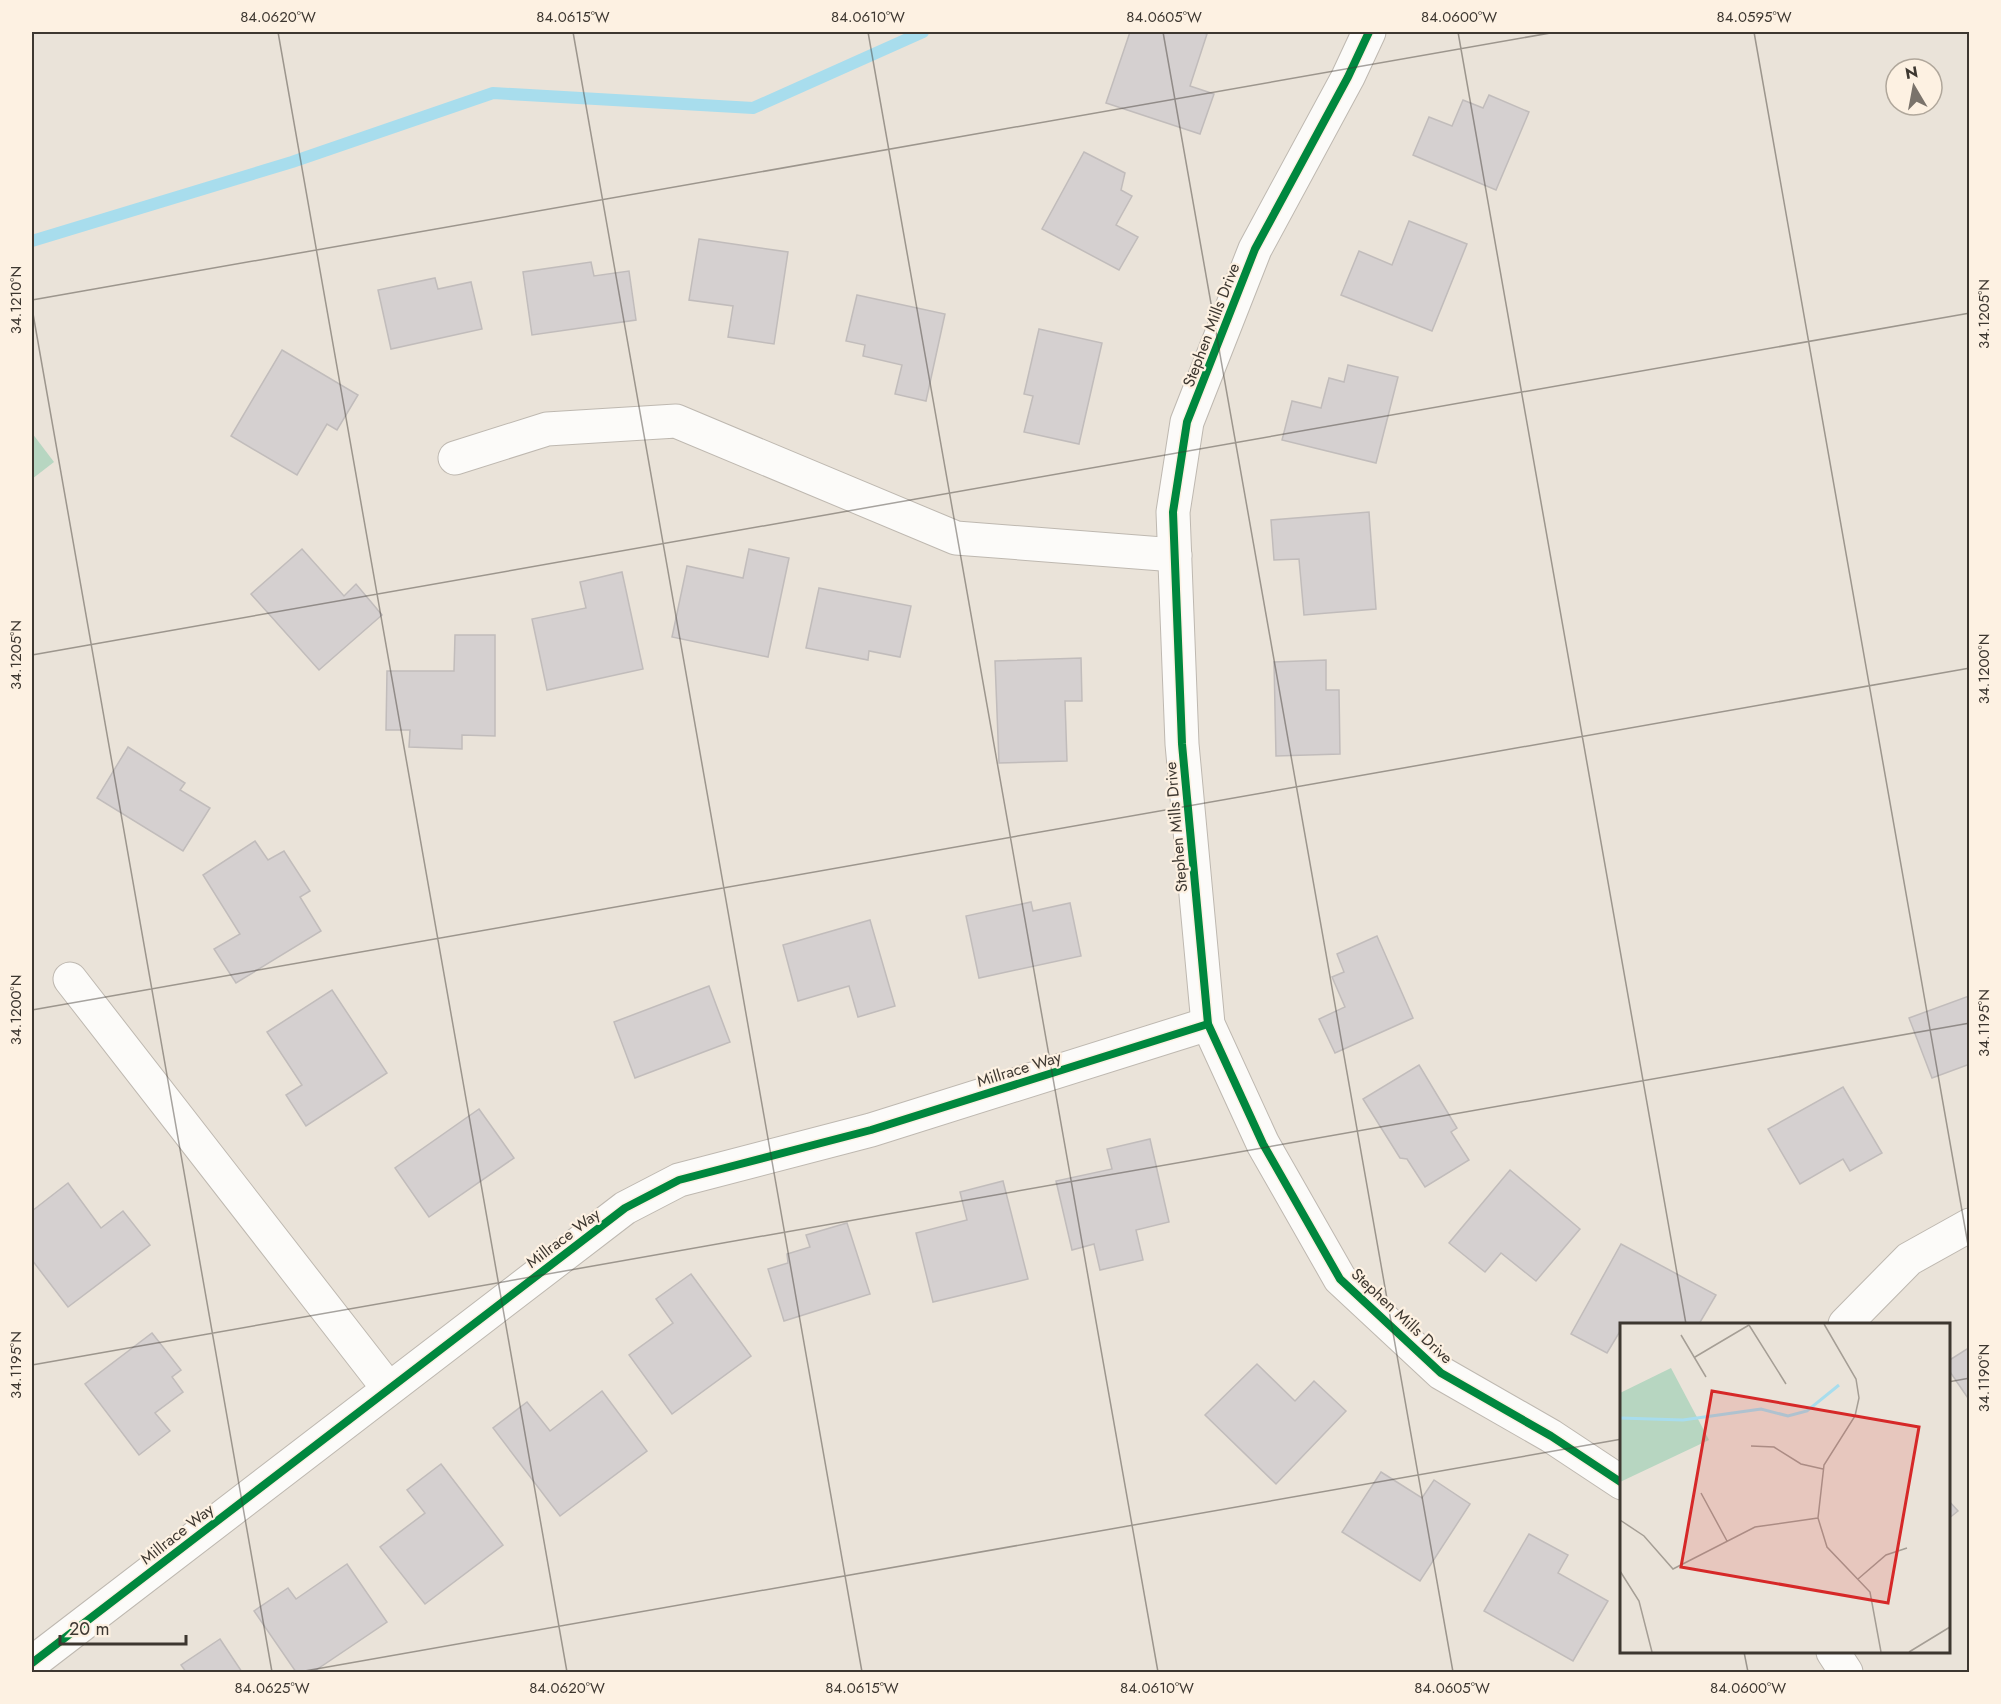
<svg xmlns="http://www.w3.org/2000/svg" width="2001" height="1704" viewBox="0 0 2001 1704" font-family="Jost,sans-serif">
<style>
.green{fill:#b7d6c1}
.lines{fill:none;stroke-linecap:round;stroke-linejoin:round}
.stream{stroke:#a8dded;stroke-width:12}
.building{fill:#d5d0d0;stroke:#c1bcbb;stroke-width:1.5}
.minor-casing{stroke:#beb8b0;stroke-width:35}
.minor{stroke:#fcfbf9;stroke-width:33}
.cycleway-casing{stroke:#fdf1e2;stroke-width:11}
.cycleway{stroke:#00873e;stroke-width:8}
.ticks{fill:none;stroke:#3d3730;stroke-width:1.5;stroke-opacity:0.45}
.labels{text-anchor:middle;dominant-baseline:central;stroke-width:4.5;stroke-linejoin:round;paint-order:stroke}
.street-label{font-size:16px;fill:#3d3730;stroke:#fdf1e2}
.inset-river{fill:none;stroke:#a8dded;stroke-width:3}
.inset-road{fill:none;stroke:#a59e95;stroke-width:1.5}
.view{fill:#d62828;fill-opacity:0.15;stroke:#d62828;stroke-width:3}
.inset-edge{fill:none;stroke:#3d3730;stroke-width:3}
.neatline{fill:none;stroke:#3d3730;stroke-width:2}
.ticks-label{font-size:15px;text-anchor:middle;fill:#3d3730}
</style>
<rect width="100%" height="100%" fill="#eae3d9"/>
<polygon class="green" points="32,433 54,462 32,479"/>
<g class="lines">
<polyline class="stream" points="32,241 292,162 493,93 753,108 923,32"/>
</g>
<g class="building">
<polygon points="1130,32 1200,32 1207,34 1190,86 1214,94 1200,134 1106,103"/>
<polygon points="1489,95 1529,112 1496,190 1413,155 1429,117 1452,126 1463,100 1483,108"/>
<polygon points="1084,152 1125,173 1121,190 1132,196 1116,225 1138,237 1119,270 1042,229"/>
<polygon points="1409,221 1467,244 1432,331 1341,295 1359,251 1392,265"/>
<polygon points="699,239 788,252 774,344 728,337 733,306 689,300"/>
<polygon points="591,262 594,276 629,271 636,320 532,335 523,272"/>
<polygon points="435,278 438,289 471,282 482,329 391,349 378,290"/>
<polygon points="857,295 945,314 926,401 895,394 902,365 863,356 865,345 846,341"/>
<polygon points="1039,329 1102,343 1079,444 1024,432 1033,396 1024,394"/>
<polygon points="282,350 358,395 337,430 327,424 297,475 231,436"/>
<polygon points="1348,365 1398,377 1376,463 1282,440 1292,401 1321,408 1329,378 1344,382"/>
<polygon points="1369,512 1376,609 1304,615 1299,559 1274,560 1271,520"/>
<polygon points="302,549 344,596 356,584 382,615 319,670 251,594"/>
<polygon points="749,549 789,558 768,657 672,637 687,566 743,578"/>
<polygon points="622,572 643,669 547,690 532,619 586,608 580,582"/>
<polygon points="819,588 911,606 900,657 869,651 868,660 806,648"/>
<polygon points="455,635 495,635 495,736 462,735 462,749 409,747 410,730 386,730 387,671 454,671"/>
<polygon points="1081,658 1082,701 1065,701 1067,761 999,763 995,661"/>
<polygon points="1326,660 1326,690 1339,690 1340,754 1276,756 1274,662"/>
<polygon points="128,747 185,783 180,790 210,808 183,851 97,798"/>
<polygon points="255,841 268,860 284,851 310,891 300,897 321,931 236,983 214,949 240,934 203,875"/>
<polygon points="1031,902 1033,911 1070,903 1081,956 979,978 966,916"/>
<polygon points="870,920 895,1006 858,1017 849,986 798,1001 783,945"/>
<polygon points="1377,936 1413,1018 1335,1053 1319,1019 1345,1007 1332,977 1344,972 1337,954"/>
<polygon points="709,986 730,1042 635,1078 614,1022"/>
<polygon points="332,990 387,1073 306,1126 286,1095 302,1085 267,1032"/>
<polygon points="1969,996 1970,1064 1932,1078 1909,1018"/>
<polygon points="1419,1065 1457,1128 1451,1132 1469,1160 1425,1187 1407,1159 1400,1158 1363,1099"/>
<polygon points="1843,1087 1882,1153 1850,1171 1843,1159 1800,1184 1768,1129"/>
<polygon points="479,1109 514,1158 429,1217 395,1168"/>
<polygon points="1150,1139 1169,1222 1136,1230 1143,1260 1100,1270 1094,1244 1072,1250 1056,1181 1112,1169 1107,1149"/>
<polygon points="1510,1170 1580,1229 1536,1281 1501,1253 1485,1272 1449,1243"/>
<polygon points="1003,1181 1028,1279 933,1302 916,1233 967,1220 960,1192"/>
<polygon points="68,1183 101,1228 123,1211 150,1245 68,1307 32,1260 32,1211"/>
<polygon points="847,1223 870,1294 784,1321 768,1269 788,1263 787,1254 810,1247 806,1235"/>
<polygon points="1621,1244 1716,1295 1699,1324 1622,1324 1622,1328 1607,1353 1571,1334"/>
<polygon points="691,1274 751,1356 672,1414 629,1355 673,1323 656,1299"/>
<polygon points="152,1333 181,1370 172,1377 183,1392 155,1413 170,1431 139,1455 85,1384"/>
<polygon points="1970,1347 1970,1401 1948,1369 1948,1361"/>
<polygon points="1257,1364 1295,1401 1314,1381 1346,1411 1276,1484 1205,1415"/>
<polygon points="602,1391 647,1451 560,1516 493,1428 527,1402 550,1431"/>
<polygon points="441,1464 503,1545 425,1604 380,1547 425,1513 407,1490"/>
<polygon points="1381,1472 1422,1498 1434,1480 1470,1504 1420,1581 1342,1532"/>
<polygon points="1948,1500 1958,1511 1948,1519"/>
<polygon points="1529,1534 1568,1555 1558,1573 1608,1601 1573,1661 1484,1611"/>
<polygon points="347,1564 387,1622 313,1672 296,1672 254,1611 288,1588 296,1599"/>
<polygon points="220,1639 242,1672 186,1672 181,1665"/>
</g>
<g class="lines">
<g class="minor-casing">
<g id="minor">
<polyline points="1369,32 1348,77 1255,249 1187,422 1173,512 1182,744 1208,1024 1263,1144 1340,1279 1441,1373 1551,1436 1622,1483"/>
<polyline points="455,458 547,429 676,421 956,538 1175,555"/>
<polyline points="70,979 388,1388"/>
<polyline points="1845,1324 1909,1259 1970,1225"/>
<polyline points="1833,1652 1846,1672"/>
<polyline points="32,1663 625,1208 679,1180 871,1130 1208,1024"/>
</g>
</g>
<use href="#minor" class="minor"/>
<g class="cycleway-casing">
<g id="cycleway">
<polyline points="1369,32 1348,77 1255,249 1187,422 1173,512 1182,744 1208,1024 1263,1144 1340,1279 1441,1373 1551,1436 1622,1483"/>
<polyline points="32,1663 625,1208 679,1180 871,1130 1208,1024"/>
</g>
</g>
<use href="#cycleway" class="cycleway"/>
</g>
<path class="ticks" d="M 278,32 L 567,1672M 573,32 L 862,1672M 868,32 L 1158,1672M 1163,32 L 1453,1672M 1458,32 L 1686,1324M 1754,32 L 1970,1256M 32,300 L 1556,32M 32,308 L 272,1672M 32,655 L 1970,313M 32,1010 L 1970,668M 32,1365 L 1970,1023M 1948,1382 L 1970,1378M 1744,1652 L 1748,1672M 299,1672 L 1622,1439"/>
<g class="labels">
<g class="street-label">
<text transform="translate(1211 325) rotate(-69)">Stephen Mills Drive</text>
<text transform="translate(1176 827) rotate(-95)">Stephen Mills Drive</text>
<text transform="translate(1019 1069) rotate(-17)">Millrace Way</text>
<text transform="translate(563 1238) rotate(-37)">Millrace Way</text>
<text transform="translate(1402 1316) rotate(43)">Stephen Mills Drive</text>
<text transform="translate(177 1534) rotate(-38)">Millrace Way</text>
</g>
</g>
<g transform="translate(1620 1323)">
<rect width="330" height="330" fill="#eae3d9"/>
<path d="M 51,45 L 89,117 L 0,159 L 0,70 Z" fill="#b7d6c1"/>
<path class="inset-river" d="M 0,95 L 63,97 L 141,86 L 168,93 L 187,88 L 219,62"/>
<path class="inset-road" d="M 204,1 L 236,56 L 239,75 L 235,93 L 204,142 L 198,195 L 207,224 L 250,269 L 261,329M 129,2 L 166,61M 61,12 L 86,54M 75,34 L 129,2M 131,123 L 154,124 L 181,141 L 203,146M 81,170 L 107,218M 0,197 L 24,213 L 53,246 L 135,204 L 198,195M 0,248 L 19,278 L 32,329M 238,256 L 266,232 L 287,225M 289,329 L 330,304"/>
<path class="view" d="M 92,68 L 299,104 L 268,280 L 61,244 Z"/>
<rect width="330" height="330" class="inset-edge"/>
</g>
<rect width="2001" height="1704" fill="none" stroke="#fdf1e2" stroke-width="66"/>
<g transform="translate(1914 87) rotate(350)"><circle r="28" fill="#fdf1e2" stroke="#b0a79b" stroke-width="1.5"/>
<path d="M0-4.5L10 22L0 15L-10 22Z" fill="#7a736b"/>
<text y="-9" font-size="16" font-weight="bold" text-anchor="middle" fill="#3d3730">N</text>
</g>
<path d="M60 1635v9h126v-9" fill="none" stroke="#3d3730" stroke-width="3"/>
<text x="69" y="1635" font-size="18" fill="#3d3730" stroke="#fdf1e2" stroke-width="4.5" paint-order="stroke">20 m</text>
<rect x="33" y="33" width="1935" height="1638" class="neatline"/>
<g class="ticks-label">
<text x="278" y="22">84.0620°W</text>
<text x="573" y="22">84.0615°W</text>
<text x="868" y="22">84.0610°W</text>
<text x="1164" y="22">84.0605°W</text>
<text x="1459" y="22">84.0600°W</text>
<text x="1754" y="22">84.0595°W</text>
<text transform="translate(16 300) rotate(-90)" y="5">34.1210°N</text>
<text transform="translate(1984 314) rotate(-90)" y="5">34.1205°N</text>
<text transform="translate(16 655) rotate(-90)" y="5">34.1205°N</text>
<text transform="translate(1984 669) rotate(-90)" y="5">34.1200°N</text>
<text transform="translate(16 1010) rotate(-90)" y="5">34.1200°N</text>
<text transform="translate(1984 1023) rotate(-90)" y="5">34.1195°N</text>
<text transform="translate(16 1365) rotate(-90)" y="5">34.1195°N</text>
<text transform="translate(1984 1378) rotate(-90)" y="5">34.1190°N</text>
<text x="272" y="1693">84.0625°W</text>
<text x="567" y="1693">84.0620°W</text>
<text x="862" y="1693">84.0615°W</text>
<text x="1157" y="1693">84.0610°W</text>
<text x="1452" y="1693">84.0605°W</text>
<text x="1748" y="1693">84.0600°W</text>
</g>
</svg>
